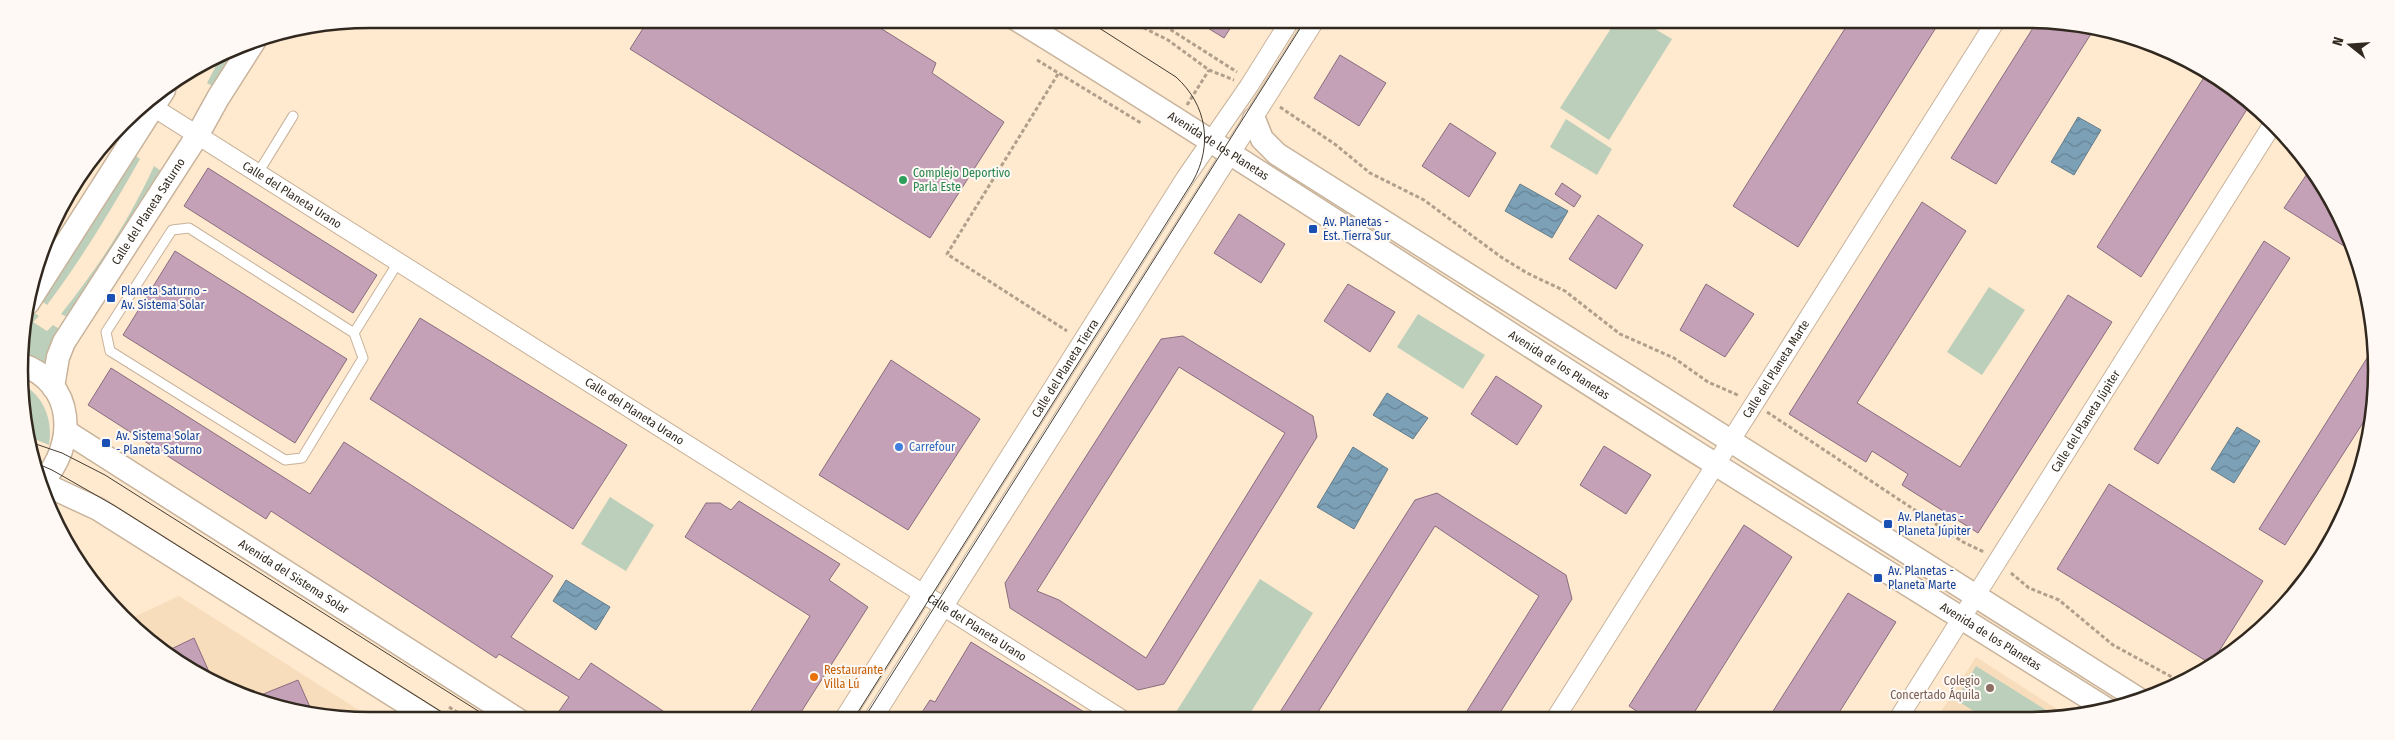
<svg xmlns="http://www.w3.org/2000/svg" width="2395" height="740" viewBox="0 0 2395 740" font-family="'Fira Sans Condensed',sans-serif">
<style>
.built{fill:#f8ddbd}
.grass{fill:#bccfbb}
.water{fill:url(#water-waves);stroke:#667d89}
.building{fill:#c4a1b7;stroke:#886d7e;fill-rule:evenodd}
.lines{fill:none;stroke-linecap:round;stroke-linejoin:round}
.service-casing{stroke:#c8b39b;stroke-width:11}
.minor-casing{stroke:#c8b39b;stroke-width:20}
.tertiary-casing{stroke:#c8b39b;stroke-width:25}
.path{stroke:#b09f8b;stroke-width:3;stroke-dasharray:4 2.5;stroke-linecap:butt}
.service{stroke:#fff;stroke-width:9}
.minor{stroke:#fff;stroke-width:18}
.tertiary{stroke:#fff;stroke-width:22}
.tram{stroke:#463d31;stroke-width:1}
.leisure-dot{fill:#2e9e5b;stroke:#fef9f4;stroke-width:2}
.transit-dot{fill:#1a4fb4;stroke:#fef9f4;stroke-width:2}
.shop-dot{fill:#3f7fe0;stroke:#fef9f4;stroke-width:2}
.food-dot{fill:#e8710a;stroke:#fef9f4;stroke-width:2}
.education-dot{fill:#8d6e63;stroke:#fef9f4;stroke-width:2}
.labels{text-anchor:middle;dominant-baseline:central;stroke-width:4;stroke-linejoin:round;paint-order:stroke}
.street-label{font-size:12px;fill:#31291f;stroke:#fef9f4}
.leisure-label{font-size:12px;fill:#27864d;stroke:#fef9f4;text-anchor:start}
.transit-label{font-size:12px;fill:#164399;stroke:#fef9f4;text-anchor:start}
.shop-label{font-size:12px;fill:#366cbe;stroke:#fef9f4;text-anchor:start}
.food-label{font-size:12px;fill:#c56008;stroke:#fef9f4;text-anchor:start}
.education-label{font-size:12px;fill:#785e54;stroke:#fef9f4;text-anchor:end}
.rim{fill:none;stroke:#31291f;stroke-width:2.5}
</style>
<defs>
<pattern id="water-waves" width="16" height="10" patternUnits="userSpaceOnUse" patternTransform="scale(1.25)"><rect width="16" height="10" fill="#7ca1b7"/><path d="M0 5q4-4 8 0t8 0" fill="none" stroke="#668394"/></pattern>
</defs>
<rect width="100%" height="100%" fill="#ffe9cf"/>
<g class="built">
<polygon points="179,596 376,721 301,714 236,695 175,662 125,621"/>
<polygon points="1976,657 2071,718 1937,718"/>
</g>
<g class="grass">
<polygon points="1617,19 1638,19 1672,39 1609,140 1560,108"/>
<polygon points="241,44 214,87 207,83 222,54"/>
<polygon points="1566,119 1612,149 1597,175 1550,147"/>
<path d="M 133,154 L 140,159 C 111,210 83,257 47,305 L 40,300 Z"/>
<path d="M 154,166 L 161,171 L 69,318 L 61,314 C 97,269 130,219 154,166 Z"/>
<polygon points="1989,287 2025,310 1982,375 1947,352"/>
<polygon points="33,312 39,316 33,322 47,331 53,325 61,330 50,369 21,355 22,330"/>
<polygon points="1418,314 1485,355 1463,389 1397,347"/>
<path d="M 20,383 C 44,395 53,420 49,445 L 27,436 Z"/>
<polygon points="610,497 654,525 626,571 581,544"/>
<polygon points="1260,579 1313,613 1246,720 1171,720"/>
<polygon points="1976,666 2057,717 2056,718 1985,718 1956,700"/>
</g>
<g class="water">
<polygon points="2078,117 2101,130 2074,175 2051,162"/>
<polygon points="1520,184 1568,211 1552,238 1505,211"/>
<polygon points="1387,393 1428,418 1413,439 1373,415"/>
<polygon points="2237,427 2260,441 2234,483 2211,469"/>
<polygon points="1353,447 1388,469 1354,529 1317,507"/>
<polygon points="566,580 610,607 596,630 553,601"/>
</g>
<g class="building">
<polygon points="649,19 866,19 936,63 932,73 1004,122 930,238 630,49"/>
<polygon points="1193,19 1236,19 1224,38"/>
<polygon points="1851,19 1927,19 1937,26 1798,247 1733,206"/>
<polygon points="2038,20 2096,26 1996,184 1951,158"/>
<polygon points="1340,55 1386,83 1359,126 1314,98"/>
<polygon points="2208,71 2220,78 2251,103 2141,277 2097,247"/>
<polygon points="1450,123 1496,153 1469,197 1422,166"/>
<polygon points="208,168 377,275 353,313 184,206"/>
<polygon points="2311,168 2350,236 2355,253 2284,208"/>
<polygon points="1562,183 1581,196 1574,207 1555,194"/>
<polygon points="1922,202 1966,231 1857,403 1960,467 2068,295 2112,322 1978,533 1902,485 1908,474 1872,451 1866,462 1789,414"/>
<polygon points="1239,214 1285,244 1261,283 1214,253"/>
<polygon points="1598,215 1643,245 1616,289 1569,259"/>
<polygon points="2264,241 2290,258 2158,464 2134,449"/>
<polygon points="175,251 347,359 295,443 123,335"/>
<polygon points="1348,284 1395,312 1370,352 1324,321"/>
<polygon points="1706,284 1754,314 1725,357 1680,330"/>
<polygon points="420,318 627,445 573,529 370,399"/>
<path d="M 1183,336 L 1313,416 L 1317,437 L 1164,684 L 1138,690 L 1010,608 L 1005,583 L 1161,339 ZM 1179,367 L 1285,433 L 1146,658 L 1059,600 L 1037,591 Z"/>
<polygon points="2374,347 2376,370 2373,407 2285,545 2259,529"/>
<polygon points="891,360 980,419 908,530 819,475"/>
<polygon points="111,368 310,494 344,442 553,576 511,637 579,680 591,663 678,721 569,721 557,714 569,697 499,654 496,658 271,511 266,519 88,405"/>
<polygon points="1496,376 1542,406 1517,445 1471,414"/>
<polygon points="1604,446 1651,475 1626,514 1580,485"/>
<polygon points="2109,484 2263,581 2211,664 2057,569"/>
<polygon points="1437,493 1566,575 1572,599 1496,719 1462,719 1539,596 1435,526 1313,720 1275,720 1415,500"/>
<polygon points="739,501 840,564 829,580 868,607 796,720 745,721 810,616 685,537 706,503 720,503 731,510"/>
<polygon points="1744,525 1792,557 1690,719 1648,719 1629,706"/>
<polygon points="1848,593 1896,622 1835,719 1768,719"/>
<polygon points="194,638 214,683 175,662 163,653"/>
<polygon points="971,642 1097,720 917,720 930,700 935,702"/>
<polygon points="298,680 314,716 301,714 251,699"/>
</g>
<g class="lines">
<g class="service-casing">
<g id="service">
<polyline points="258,173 293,116"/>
<polyline points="354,333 189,228 172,230 106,332 110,351 285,460 302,458 363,358 354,333 399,261"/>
</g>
</g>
<g class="minor-casing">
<g id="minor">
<path id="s1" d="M 145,102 L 1123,720"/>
<path id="s2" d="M 1555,719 L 1997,19"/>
<path id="s3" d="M 1898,719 L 2274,122"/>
<path id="s4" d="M 843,720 L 1186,177 L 1249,86 L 1291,19"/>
<polyline points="872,720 1316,19"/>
</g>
</g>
<g class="tertiary-casing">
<g id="tertiary">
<path id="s5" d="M 1016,19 C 1251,163 1481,317 1715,464 C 1845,546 1975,626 2105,708"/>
<polyline points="1254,119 1262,139 1277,154 2137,698"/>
<polyline points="28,303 164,90"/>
<path d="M 20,364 C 76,382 77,446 41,483"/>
<path id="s6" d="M 53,387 L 58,357 L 64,342 L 197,136 L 218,98 L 255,40"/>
<path id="s7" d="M 67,432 L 520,721"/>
<polyline points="42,483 98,509 434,721"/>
</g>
</g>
<g class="path">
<polyline points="1126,19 1168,40 1209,70 1234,80"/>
<polyline points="1154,19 1237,72"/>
<polyline points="1037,60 1141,123"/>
<polyline points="1058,74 947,254 1067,331"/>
<polyline points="1187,105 1209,70"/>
<polyline points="1280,107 1336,145 1370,173 1424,200 1501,257 1527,273 1565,291 1620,334 1674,358 1708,382 1740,396"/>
<polyline points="1767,412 1963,542 1984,552"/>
<polyline points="2011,573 2029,588 2059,600 2113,645 2183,683"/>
<polyline points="449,707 471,721"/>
</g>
<use href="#service" class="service"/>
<use href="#minor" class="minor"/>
<use href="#tertiary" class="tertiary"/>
<g class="tram">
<polyline points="27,441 62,453 105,475 494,721"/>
<polyline points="31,461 52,470 115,506 456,721"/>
<path d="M 853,720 L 1193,181 C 1213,145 1207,105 1176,77 L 1085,19"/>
<polyline points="863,720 1306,19"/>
</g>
</g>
<circle class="leisure-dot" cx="903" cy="180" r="5"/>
<g class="transit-dot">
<rect x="1308" y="224" width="10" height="10" rx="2.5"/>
<rect x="106" y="293" width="10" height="10" rx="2.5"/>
<rect x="101" y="438" width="10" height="10" rx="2.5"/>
<rect x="1883" y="519" width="10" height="10" rx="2.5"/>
<rect x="1873" y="573" width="10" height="10" rx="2.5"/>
</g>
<circle class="shop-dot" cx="899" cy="447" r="5"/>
<circle class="food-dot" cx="814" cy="677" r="5"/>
<circle class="education-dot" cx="1990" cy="688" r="5"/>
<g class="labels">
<g class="street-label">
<text stroke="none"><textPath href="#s5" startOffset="239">Avenida de los Planetas</textPath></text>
<text stroke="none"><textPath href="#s1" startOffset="174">Calle del Planeta Urano</textPath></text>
<text stroke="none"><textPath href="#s6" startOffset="202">Calle del Planeta Saturno</textPath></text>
<text stroke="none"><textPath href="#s5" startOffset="644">Avenida de los Planetas</textPath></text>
<text stroke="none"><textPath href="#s2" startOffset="414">Calle del Planeta Marte</textPath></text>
<text stroke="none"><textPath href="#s4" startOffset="416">Calle del Planeta Tierra</textPath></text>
<text stroke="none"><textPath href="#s1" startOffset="579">Calle del Planeta Urano</textPath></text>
<text stroke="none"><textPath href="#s3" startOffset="352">Calle del Planeta Júpiter</textPath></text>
<text stroke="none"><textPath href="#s7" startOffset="269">Avenida del Sistema Solar</textPath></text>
<text stroke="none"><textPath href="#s1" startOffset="984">Calle del Planeta Urano</textPath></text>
<text stroke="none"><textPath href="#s5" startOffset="1154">Avenida de los Planetas</textPath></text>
</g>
<g class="leisure-label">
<text x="913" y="173">Complejo Deportivo<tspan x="913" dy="14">Parla Este</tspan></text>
</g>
<g class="transit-label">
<text x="1323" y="222">Av. Planetas -<tspan x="1323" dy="14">Est. Tierra Sur</tspan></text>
<text x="121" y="291">Planeta Saturno -<tspan x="121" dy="14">Av. Sistema Solar</tspan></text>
<text x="116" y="436">Av. Sistema Solar<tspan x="116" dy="14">- Planeta Saturno</tspan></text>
<text x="1898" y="517">Av. Planetas -<tspan x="1898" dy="14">Planeta Júpiter</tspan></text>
<text x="1888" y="571">Av. Planetas -<tspan x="1888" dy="14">Planeta Marte</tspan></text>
</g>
<g class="shop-label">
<text x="909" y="447">Carrefour</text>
</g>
<g class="food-label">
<text x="824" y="670">Restaurante<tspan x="824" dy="14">Villa Lú</tspan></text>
</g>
<g class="education-label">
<text x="1980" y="681">Colegio<tspan x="1980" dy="14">Concertado Áquila</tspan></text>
</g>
</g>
<path d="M0 0H2395V740H0ZM370 28H2026A342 342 0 0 1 2368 370V370A342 342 0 0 1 2026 712H370A342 342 0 0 1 28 370V370A342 342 0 0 1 370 28Z" fill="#fef9f4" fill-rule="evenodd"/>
<path class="rim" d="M370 28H2026A342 342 0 0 1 2368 370V370A342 342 0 0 1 2026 712H370A342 342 0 0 1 28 370V370A342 342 0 0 1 370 28Z"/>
<g transform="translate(2350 45) rotate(287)" stroke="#fef9f4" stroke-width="4" paint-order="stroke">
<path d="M0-4L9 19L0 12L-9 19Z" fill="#31291f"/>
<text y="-8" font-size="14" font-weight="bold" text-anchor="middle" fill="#31291f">N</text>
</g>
</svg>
